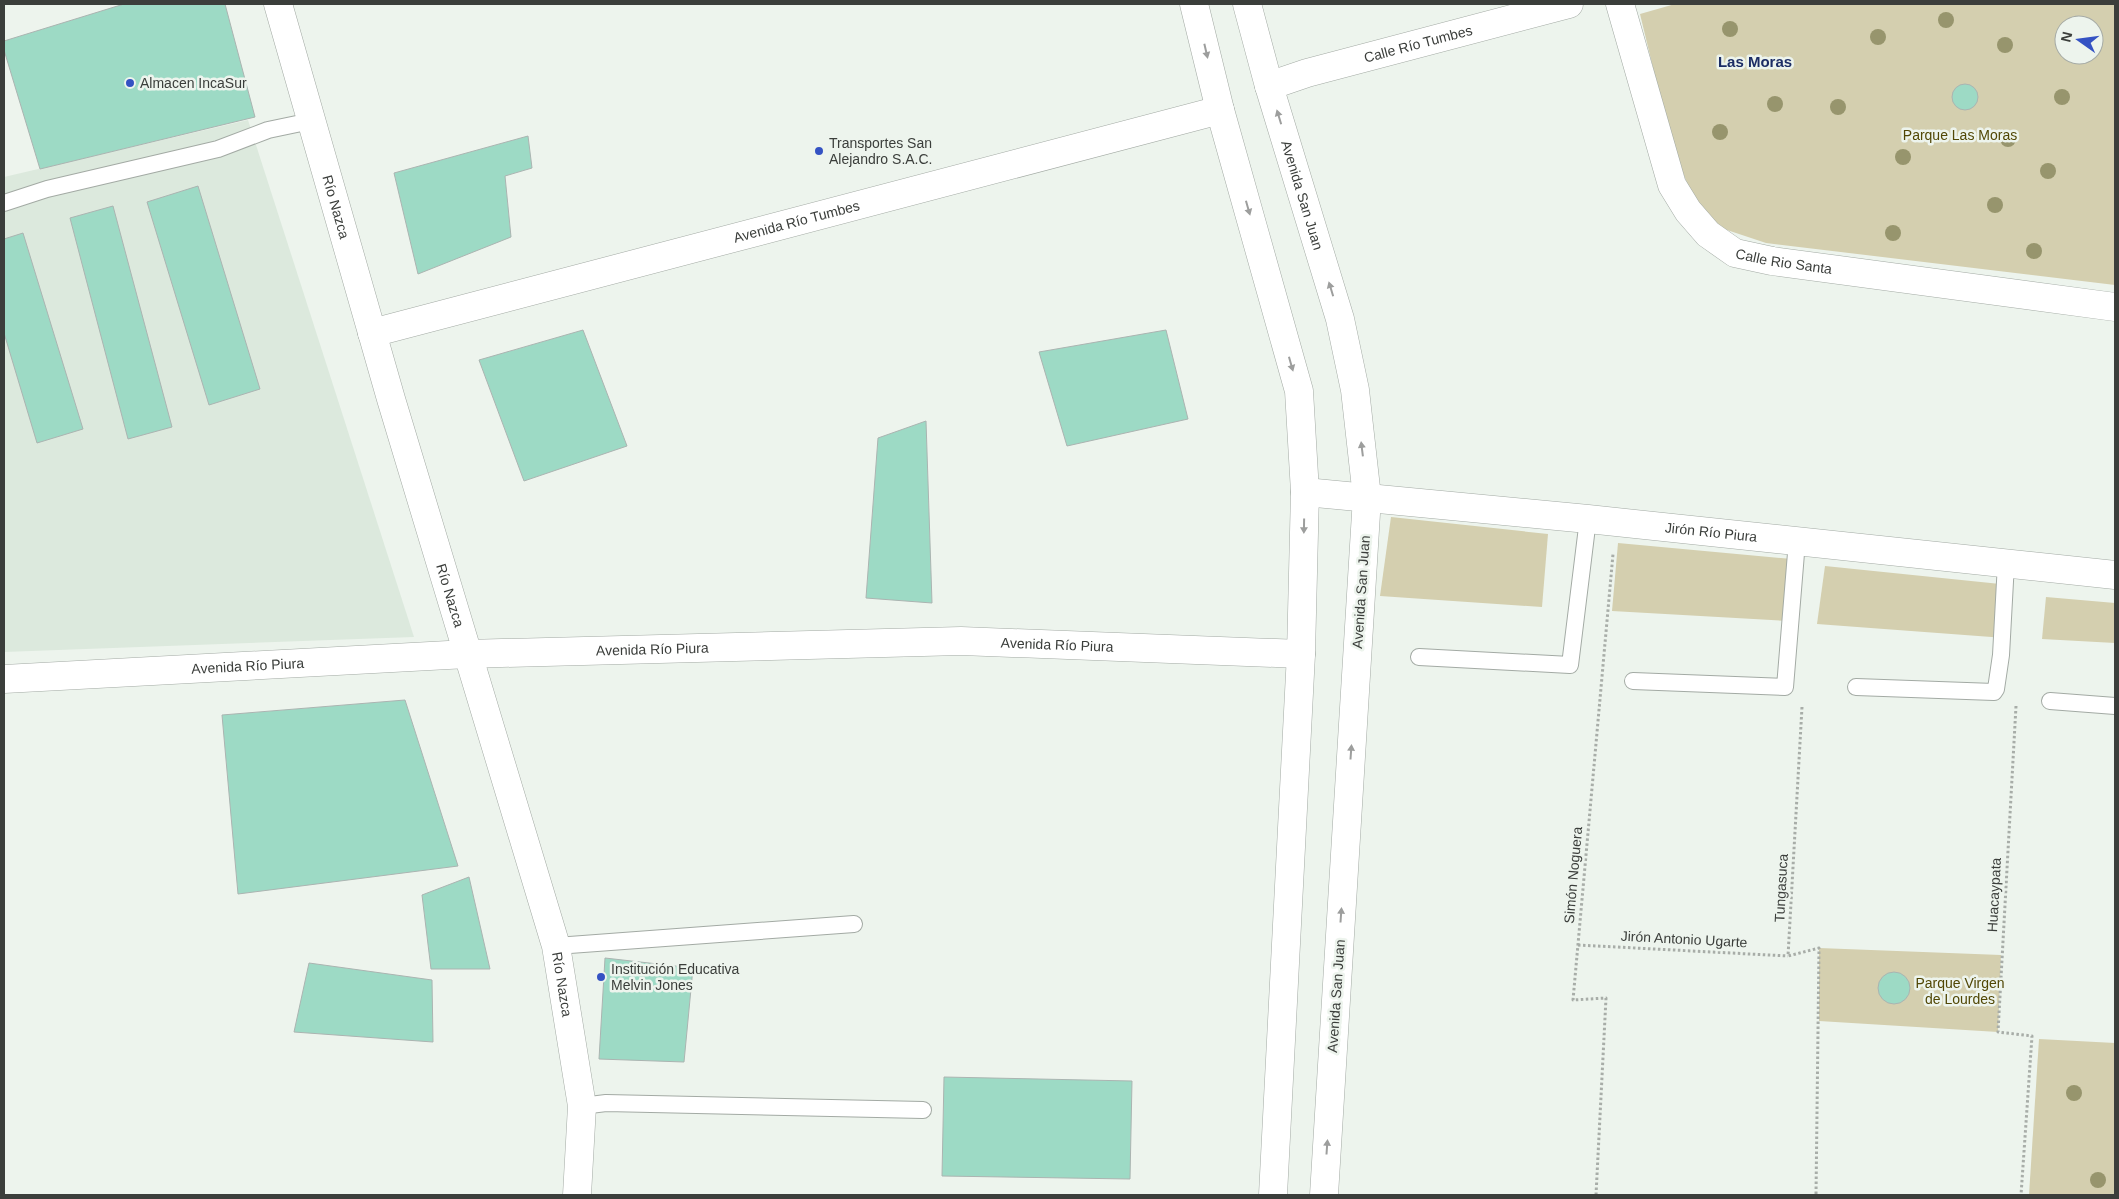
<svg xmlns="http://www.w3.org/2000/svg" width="2119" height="1199" viewBox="0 0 2119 1199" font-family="Arial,sans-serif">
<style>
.built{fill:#dce9dd}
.green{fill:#d4cfaf;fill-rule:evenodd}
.building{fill:#9ddac5;stroke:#abb4b1}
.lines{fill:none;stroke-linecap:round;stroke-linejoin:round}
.lane-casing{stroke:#a3aaa4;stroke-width:18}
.street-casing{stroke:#a3aaa4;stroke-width:29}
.secondary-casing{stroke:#a3aaa4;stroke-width:29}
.path{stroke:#a8ada8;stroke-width:3;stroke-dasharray:2.5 2.5;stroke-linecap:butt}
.lane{stroke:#fff;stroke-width:16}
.street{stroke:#fff;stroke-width:28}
.secondary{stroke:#fff;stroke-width:28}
.tree{fill:#97956d}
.oneway{fill:#9d9e9d}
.poi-dot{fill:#3452c3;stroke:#edf4ed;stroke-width:2}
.labels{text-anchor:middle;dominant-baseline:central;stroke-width:5;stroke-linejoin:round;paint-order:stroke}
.street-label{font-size:14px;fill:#3b3e3b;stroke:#edf4ed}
.poi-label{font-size:14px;fill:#3b3e3b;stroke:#edf4ed;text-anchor:start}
.park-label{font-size:14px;fill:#514705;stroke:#edf4ed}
.neighbourhood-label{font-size:15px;font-weight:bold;fill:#1c2d65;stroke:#edf4ed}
</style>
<rect width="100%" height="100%" fill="#edf4ed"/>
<polygon class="built" points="248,120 414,637 4,652 4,177"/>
<g class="green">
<path d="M 1675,4 L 2115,4 L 2115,285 L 1766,243 L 1721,228 L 1692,195 L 1672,146 L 1640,14 ZM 2064,25 L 2094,25 L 2094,55 L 2064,55 Z"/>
<polygon points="1391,517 1548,534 1542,607 1380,596"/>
<polygon points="1618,543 1792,559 1788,621 1612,611"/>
<polygon points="1825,566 2010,585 2005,638 1817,624"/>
<polygon points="2046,597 2115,603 2115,643 2042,639"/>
<polygon points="1819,948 2001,955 1998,1032 1819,1021"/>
<polygon points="2039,1039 2115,1043 2115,1195 2029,1195"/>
</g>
<g class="building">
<polygon points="124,4 225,4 255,117 40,169 4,50 4,41"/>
<circle cx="1965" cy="97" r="13"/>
<polygon points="528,136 532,168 505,176 511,237 418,274 394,173"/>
<polygon points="198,186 260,389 209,405 147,202"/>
<polygon points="113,206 172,427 128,439 70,218"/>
<polygon points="23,233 83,429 37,443 4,333 4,239"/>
<polygon points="583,330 627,446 524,481 479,360"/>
<polygon points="1166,330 1188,419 1067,446 1039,352"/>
<polygon points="926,421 932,603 866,598 878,438"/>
<polygon points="405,700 458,866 238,894 222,715"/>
<polygon points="469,877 490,969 431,969 422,895"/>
<polygon points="605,958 693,968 684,1062 599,1059"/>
<polygon points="309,963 432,980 433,1042 294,1032"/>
<circle cx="1894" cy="988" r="16"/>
<polygon points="944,1077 1132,1081 1130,1179 942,1176"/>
</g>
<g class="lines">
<g class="lane-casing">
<g id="lane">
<polyline points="4,203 47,189 218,149 268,130 311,121"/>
<polyline points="1419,657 1570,665 1588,519"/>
<polyline points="1633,681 1785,687 1797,541"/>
<polyline points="1856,687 1994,692 1996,689 2001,655 2006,563"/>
<polyline points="2050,701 2115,706"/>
<polyline points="556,946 854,924"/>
<polyline points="582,1106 606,1103 923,1110"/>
</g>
</g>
<g class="street-casing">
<g id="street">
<path id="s1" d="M 278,4 L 391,399 L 556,946 L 582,1106 L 577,1195"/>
<path id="s2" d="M 1620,4 L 1672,185 L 1688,211 L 1708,234 L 1735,253 L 1772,261 L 2115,307"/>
<path id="s3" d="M 1269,86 L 1307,73 L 1569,4"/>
<path id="s4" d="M 372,333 L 1220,110"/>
<path id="s5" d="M 1305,492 L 1588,519 L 2115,575"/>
<path id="s6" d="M 4,679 L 467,654 L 961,641 L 1301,654"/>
</g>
</g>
<g class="secondary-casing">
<g id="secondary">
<polyline points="1194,4 1220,110 1299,391 1305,492 1301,654 1273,1195"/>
<path id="s7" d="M 1247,4 L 1269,86 L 1340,319 L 1355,390 L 1367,497 L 1324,1195"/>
</g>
</g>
<g class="path">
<polyline points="2016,706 1998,1032 2032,1036 2021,1195"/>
<polyline points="1802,707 1788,956 1819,948 1816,1195"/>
<polyline points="1578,945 1788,956"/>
<polyline points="1596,1195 1606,998 1573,1000 1613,554"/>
</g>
<use href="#lane" class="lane"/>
<use href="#street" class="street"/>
<use href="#secondary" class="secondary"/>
</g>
<g class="tree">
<circle cx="1946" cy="20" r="8"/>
<circle cx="1730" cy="29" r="8"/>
<circle cx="1878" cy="37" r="8"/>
<circle cx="2005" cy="45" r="8"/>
<circle cx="2062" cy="97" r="8"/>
<circle cx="1775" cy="104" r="8"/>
<circle cx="1838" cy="107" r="8"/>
<circle cx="1720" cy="132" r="8"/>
<circle cx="2008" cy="139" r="8"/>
<circle cx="1903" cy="157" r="8"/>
<circle cx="2048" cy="171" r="8"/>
<circle cx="1995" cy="205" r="8"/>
<circle cx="1893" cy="233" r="8"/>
<circle cx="2034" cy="251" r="8"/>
<circle cx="2074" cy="1093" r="8"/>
<circle cx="2098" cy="1180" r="8"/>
</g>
<defs><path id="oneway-solid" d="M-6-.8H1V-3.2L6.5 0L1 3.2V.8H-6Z" transform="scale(1.25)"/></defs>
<g class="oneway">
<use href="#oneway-solid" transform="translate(1206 51) rotate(77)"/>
<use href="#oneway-solid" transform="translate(1279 117) rotate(-107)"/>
<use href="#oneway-solid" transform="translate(1248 208) rotate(74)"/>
<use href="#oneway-solid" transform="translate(1331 289) rotate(-107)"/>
<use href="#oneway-solid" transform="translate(1291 364) rotate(74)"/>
<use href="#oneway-solid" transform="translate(1362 449) rotate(-97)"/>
<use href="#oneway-solid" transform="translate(1304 526) rotate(91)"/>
<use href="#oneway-solid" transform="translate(1351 752) rotate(-86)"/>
<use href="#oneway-solid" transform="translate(1341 915) rotate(-86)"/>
<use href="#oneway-solid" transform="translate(1327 1147) rotate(-86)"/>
</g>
<g class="poi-dot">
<circle cx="130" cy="83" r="5"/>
<circle cx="819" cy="151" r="5"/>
<circle cx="601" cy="977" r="5"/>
</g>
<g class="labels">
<g class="street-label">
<text stroke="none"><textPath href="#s3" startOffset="155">Calle Río Tumbes</textPath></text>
<text stroke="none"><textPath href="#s7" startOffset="199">Avenida San Juan</textPath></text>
<text stroke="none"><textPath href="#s1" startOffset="211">Río Nazca</textPath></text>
<text stroke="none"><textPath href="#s4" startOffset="439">Avenida Río Tumbes</textPath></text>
<text stroke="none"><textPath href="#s2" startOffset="332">Calle Rio Santa</textPath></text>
<text stroke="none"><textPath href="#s5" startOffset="408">Jirón Río Piura</textPath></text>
<text transform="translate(1361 592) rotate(-86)">Avenida San Juan</text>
<text stroke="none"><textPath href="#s1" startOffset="616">Río Nazca</textPath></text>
<text stroke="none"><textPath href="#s6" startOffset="1054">Avenida Río Piura</textPath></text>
<text stroke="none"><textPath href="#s6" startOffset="649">Avenida Río Piura</textPath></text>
<text stroke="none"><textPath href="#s6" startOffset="244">Avenida Río Piura</textPath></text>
<text transform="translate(1573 875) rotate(-85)">Simón Noguera</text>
<text transform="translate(1781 888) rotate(-87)">Tungasuca</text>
<text transform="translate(1994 895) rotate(-87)">Huacaypata</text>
<text transform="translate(1684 939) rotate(3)">Jirón Antonio Ugarte</text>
<text stroke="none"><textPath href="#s1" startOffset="1021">Río Nazca</textPath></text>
<text transform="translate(1336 996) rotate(-86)">Avenida San Juan</text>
</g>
<g class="poi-label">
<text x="140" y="83">Almacen IncaSur</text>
<text x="829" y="143">Transportes San<tspan x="829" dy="16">Alejandro S.A.C.</tspan></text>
<text x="611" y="969">Institución Educativa<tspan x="611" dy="16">Melvin Jones</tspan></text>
</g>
<g class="park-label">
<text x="1960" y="135">Parque Las Moras</text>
<text x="1960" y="983">Parque Virgen<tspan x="1960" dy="16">de Lourdes</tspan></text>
</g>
<g class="neighbourhood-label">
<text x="1755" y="61">Las Moras</text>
</g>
</g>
<rect width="2119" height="1199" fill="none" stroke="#3b3e3b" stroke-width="10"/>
<g transform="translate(2079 40) rotate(284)"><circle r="24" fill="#edf4ed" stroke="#a6aba6"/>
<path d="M0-4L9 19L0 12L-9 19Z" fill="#3452c3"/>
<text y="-8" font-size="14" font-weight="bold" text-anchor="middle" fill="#3b3e3b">N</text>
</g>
</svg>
